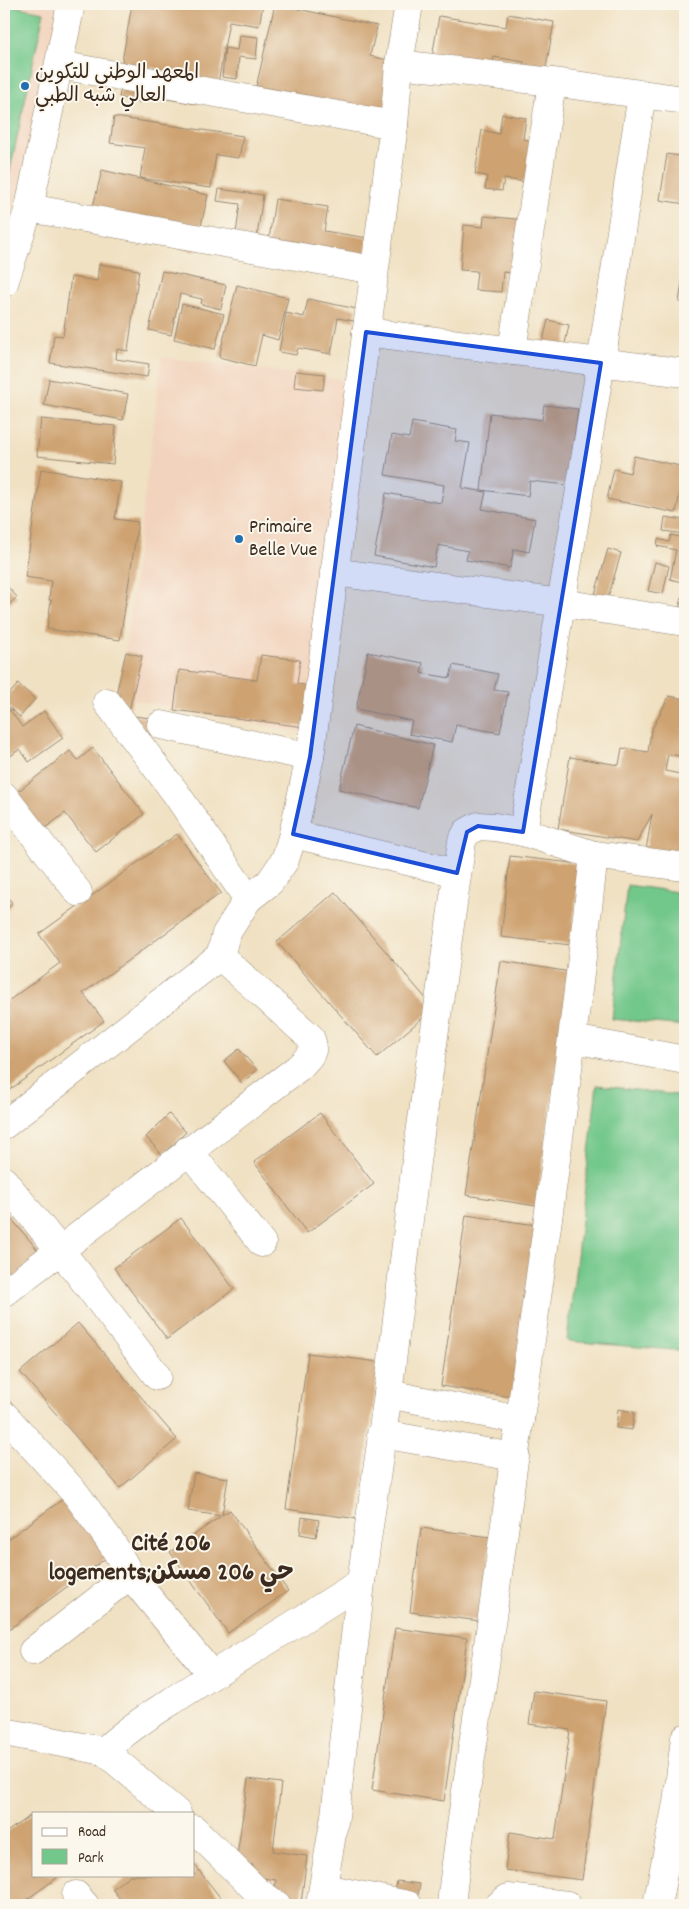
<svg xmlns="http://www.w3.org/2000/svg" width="689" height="1909" viewBox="0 0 689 1909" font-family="Dekko,'Playpen Sans Arabic',sans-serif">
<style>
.built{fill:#f2d4be}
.green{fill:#72c78b;stroke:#567854}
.building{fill:#cea271}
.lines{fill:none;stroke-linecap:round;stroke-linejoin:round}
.minor-casing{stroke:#968670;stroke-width:29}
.major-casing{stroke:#968670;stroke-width:29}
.minor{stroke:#fff;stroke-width:28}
.major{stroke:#fff;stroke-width:28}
.marked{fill:#1d4ed8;fill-opacity:0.2;stroke:#1d4ed8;stroke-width:4;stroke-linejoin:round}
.poi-dot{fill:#1f6fb2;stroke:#fbf7ec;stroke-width:2}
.labels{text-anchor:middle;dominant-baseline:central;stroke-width:4;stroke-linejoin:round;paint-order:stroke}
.poi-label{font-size:20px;fill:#3b2a1e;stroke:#fbf7ec;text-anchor:start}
.district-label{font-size:25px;font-weight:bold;fill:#3b2a1e;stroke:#fbf7ec}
</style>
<rect width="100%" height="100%" fill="#fbf7ec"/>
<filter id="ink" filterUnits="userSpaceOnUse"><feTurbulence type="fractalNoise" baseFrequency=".02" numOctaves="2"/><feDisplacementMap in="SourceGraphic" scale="10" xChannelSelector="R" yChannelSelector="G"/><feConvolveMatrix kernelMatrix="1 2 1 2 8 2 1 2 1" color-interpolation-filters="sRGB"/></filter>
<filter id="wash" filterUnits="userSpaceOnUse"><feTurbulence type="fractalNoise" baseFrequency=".0096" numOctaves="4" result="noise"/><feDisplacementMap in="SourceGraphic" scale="20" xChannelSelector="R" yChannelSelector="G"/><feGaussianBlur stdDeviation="1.12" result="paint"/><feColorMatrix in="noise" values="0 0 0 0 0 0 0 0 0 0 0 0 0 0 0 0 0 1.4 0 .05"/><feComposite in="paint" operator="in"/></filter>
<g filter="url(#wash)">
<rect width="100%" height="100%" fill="#f0e1c3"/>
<g class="built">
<polygon points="4,4 62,4 38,122 4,237"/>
<polygon points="162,357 357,381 314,735 119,697"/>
</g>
<g class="green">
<polygon points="4,4 44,12 4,198"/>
<polygon points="627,885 685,893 685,1026 612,1019"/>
<polygon points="597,1085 685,1096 685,1351 567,1341"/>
</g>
<g id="blocks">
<g class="building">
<polygon points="132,4 263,4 259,26 229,21 217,89 201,86 197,104 155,97 160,69 122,62"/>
<polygon points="275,4 377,26 370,56 397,62 382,129 253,101"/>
<polygon points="508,14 554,22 543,85 521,81 524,62 494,57 490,80 430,70 439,16 506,27"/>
<polygon points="239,35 258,37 256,59 239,57 237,79 222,77 225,48 237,50"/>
<polygon points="126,65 146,84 142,103 119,97"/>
<polygon points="502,114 526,118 523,139 540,142 534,183 504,179 502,191 485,189 487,176 475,174 482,130 499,134"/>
<polygon points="114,117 243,136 239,158 216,155 211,188 140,178 145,148 110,143"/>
<polygon points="667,154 685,157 685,204 660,200"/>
<polygon points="102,170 208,195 195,252 88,227"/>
<polygon points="219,189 263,195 255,251 234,248 240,204 217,201"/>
<polygon points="275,199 328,207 324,231 368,238 363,269 267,253"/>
<polygon points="484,216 526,220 520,274 503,272 501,292 475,290 477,271 460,270 464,225 483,227"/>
<polygon points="99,264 139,270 128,351 117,349 116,359 149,364 147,377 50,363 54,335 63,336 71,277 97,281"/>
<polygon points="684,269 685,269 685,303 679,302"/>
<polygon points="162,271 226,285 221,309 201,304 202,299 180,294 171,335 149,330"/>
<polygon points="237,285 288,298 278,340 262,335 255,366 219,357"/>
<polygon points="308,299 357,309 354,321 338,318 331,354 298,348 296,355 279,352 286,313 304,317"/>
<polygon points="182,304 224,314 215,349 174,339"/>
<polygon points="548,320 569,325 563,353 541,349"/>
<polygon points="296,371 325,374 323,390 294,387"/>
<polygon points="49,379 128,394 123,420 44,405"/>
<polygon points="544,405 578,409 568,485 530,481 528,496 481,490 490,413 542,420"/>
<polygon points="41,419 116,426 113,464 37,456"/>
<polygon points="412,422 457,430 455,441 470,443 462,488 486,492 482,509 535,519 529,552 514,549 510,568 466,560 468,551 438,545 434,567 374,556 386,493 441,503 444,485 385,475 392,435 409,438"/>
<polygon points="634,456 685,467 676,513 607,499 614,469 630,473"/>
<polygon points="41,469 121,482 115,519 138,522 120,640 47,629 51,600 49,600 51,581 25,577"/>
<polygon points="665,517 685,520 685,534 663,531"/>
<polygon points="671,535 685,538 685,583 670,579 676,550 657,546 658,539 669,542"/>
<polygon points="608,549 621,553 608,598 595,594"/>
<polygon points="655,562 669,566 663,594 648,591"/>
<polygon points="4,583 17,597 4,609"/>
<polygon points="684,588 685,588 685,612 679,611"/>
<polygon points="126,652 142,656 129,711 113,707"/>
<polygon points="368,652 423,663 421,673 450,678 453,665 498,674 494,690 508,692 500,733 456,725 452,742 409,734 412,721 356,709"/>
<polygon points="261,655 300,660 297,684 310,686 305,727 174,710 179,670 257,680"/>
<polygon points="18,684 35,699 20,717 4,703 4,698 5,699"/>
<polygon points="669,696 685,699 685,757 668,754 665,771 685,775 685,868 644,862 652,814 637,842 558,829 570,757 619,765 622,748 648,752 651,731"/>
<polygon points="10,710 22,727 44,711 63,738 29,762 20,749 4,761 4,714"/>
<polygon points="133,716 151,718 150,735 132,733"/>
<polygon points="354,726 433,745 418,808 339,789"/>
<polygon points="93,748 144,814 96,852 65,813 40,832 12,796 70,751 78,760"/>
<polygon points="177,834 221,893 83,993 104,1021 4,1094 4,1004 60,963 39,934"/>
<polygon points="510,856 580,864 571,945 501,937"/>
<polygon points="4,891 12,903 4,914"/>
<polygon points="335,892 434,1008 377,1057 277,942"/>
<polygon points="501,961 571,972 536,1206 466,1195"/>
<polygon points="239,1049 257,1070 242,1083 224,1061"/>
<polygon points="320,1113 374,1184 307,1233 254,1162"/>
<polygon points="169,1114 186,1132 162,1155 146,1137"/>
<polygon points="4,1210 42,1255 4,1287"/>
<polygon points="466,1215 536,1225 512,1397 441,1386"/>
<polygon points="181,1218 234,1289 167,1339 114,1268"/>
<polygon points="78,1323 177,1439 120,1488 20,1372"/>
<polygon points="308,1353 379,1362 358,1519 286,1509"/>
<polygon points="618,1409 634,1412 632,1430 616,1428"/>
<polygon points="194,1473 228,1478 222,1515 230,1510 288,1591 228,1633 170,1552 221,1516 188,1511"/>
<polygon points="70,1494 113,1553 4,1633 4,1542"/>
<polygon points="302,1517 319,1520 316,1537 300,1534"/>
<polygon points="421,1528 491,1537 480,1621 410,1612"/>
<polygon points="395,1628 467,1638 444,1801 372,1790"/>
<polygon points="534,1691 606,1701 582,1880 505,1870 510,1832 555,1839 570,1730 529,1724"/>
<polygon points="248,1779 281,1783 273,1851 307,1856 301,1903 274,1899 276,1880 251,1876 253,1865 236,1863"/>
<polygon points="32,1814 34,1817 34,1875 61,1875 19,1905 4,1905 4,1834"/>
<polygon points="194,1864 226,1905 125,1905 112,1889 130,1875 194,1875"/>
<polygon points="397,1881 420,1884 416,1905 393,1905"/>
</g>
</g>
</g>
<g filter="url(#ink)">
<use href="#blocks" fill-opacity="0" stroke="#968670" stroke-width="1"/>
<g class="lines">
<g class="minor-casing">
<g id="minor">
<polyline points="399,64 552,82 685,100"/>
<polyline points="59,65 394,125"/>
<polyline points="29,208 374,270"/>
<polyline points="4,283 29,208 71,4"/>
<polyline points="366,332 685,373"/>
<polyline points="512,351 552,82"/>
<polyline points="334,572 561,603 685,622"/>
<polyline points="107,702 175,792 248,899"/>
<polyline points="161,725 310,757"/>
<polyline points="4,796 78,892"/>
<polyline points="523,832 601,363 642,94"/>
<polyline points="293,834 457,873"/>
<polyline points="573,1039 685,1060"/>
<polyline points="4,1125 220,956"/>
<polyline points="188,1150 262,1243"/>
<polyline points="4,1181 78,1273 157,1376"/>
<path d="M 4,1293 L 298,1068 C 308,1058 317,1052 310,1037 L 220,956 L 226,934 L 248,899 L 270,882 L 285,860 L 293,834 L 310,757 L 394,125 L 399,64 L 409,4"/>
<polyline points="388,1394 520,1420"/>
<polyline points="4,1415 76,1494 113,1545 130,1575 211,1674"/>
<polyline points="381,1434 515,1457"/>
<polyline points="33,1651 130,1575"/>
<path d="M 4,1732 L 104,1751 C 125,1731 148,1716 172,1701 C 234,1660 299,1623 361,1582"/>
<polyline points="104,1751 177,1813"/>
<polyline points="194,1829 257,1891 277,1905"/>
<polyline points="324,1888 408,1905"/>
<polyline points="76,1895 85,1905"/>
<polyline points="320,1905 335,1816 361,1582 388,1394 416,1162 462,841 467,832 478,826 495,827 523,832 594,855 685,867"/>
<path d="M 451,1905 C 461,1813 477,1722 490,1631 C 526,1372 565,1114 594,855"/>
<polyline points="499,1905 508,1898 567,1905"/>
</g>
</g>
<g class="major-casing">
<polyline id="major" points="657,1905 677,1803 685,1738"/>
</g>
<use href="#minor" class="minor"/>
<use href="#major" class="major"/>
</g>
</g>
<path class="marked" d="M 366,332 L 601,363 L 523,832 L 478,826 L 467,832 L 457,873 L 293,834 L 310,757 Z"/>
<g class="poi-dot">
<circle cx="25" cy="86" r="5"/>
<circle cx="239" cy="539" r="5"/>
</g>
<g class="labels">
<g class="poi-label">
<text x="35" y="74">المعهد الوطني للتكوين<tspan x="35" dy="23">العالي شبه الطبي</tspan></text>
<text x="249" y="528">Primaire<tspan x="249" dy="23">Belle Vue</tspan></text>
</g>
<g class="district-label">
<text x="171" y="1545">Cité 206<tspan x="171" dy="29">logements;حي 206 مسكن</tspan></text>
</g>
</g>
<rect width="689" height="1909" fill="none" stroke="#fbf7ec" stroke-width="20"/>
<rect x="32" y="1812" width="162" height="65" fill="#fbf7ec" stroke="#aea59a"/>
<rect x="42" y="1828" width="25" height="8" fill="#ffffff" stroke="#aea59a"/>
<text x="78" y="1836" font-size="15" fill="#3b2a1e">Road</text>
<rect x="42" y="1849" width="25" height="15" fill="#72c78b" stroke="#aea59a"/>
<text x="78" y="1862" font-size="15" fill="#3b2a1e">Park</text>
</svg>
